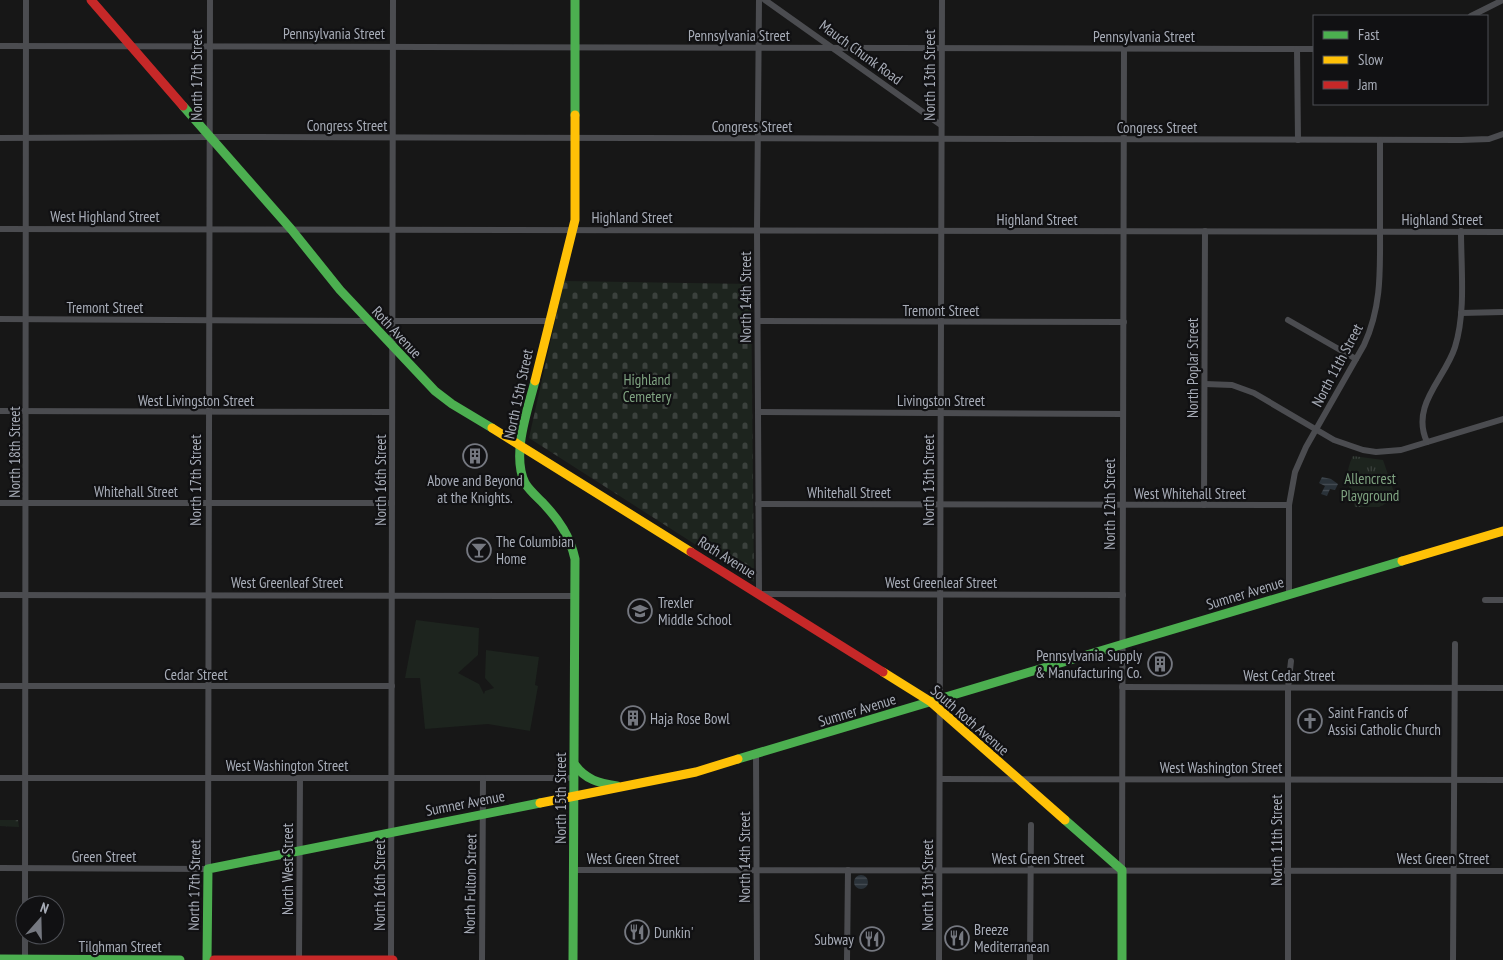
<svg xmlns="http://www.w3.org/2000/svg" width="1503" height="960" viewBox="0 0 1503 960" font-family="'PT Sans Narrow',sans-serif">
<style>
.forest{fill:url(#forest-firs)}
.cemetery{fill:url(#cemetery-stones)}
.park{fill:url(#park-tufts)}
.pitch{fill:#1d241e}
.water{fill:url(#water-rules)}
.lines{fill:none;stroke-linecap:round;stroke-linejoin:round}
.street{stroke:#4b4c50;stroke-width:6}
.fast{stroke:#4caf50;stroke-width:9}
.slow{stroke:#ffc107;stroke-width:9}
.jam{stroke:#c62828;stroke-width:9}
.labels{text-anchor:middle;dominant-baseline:central;stroke-width:4.5;stroke-linejoin:round;paint-order:stroke}
.street-label{font-size:15px;fill:#a8adb8;stroke:#111113}
.park-label{font-size:15px;fill:#7fa381;stroke:#111113}
.poi-label{font-size:15px;fill:#a8adb8;stroke:#111113;text-anchor:start}
</style>
<defs>
<pattern id="forest-firs" width="22" height="20" patternUnits="userSpaceOnUse" patternTransform="scale(1.25)"><rect width="22" height="20" fill="#1d241e"/><path d="M5 1l3.5 6h-7zM16 11l3.5 6h-7z" fill="#3b413d"/></pattern>
<pattern id="cemetery-stones" width="16" height="16" patternUnits="userSpaceOnUse" patternTransform="scale(1.25)"><rect width="16" height="16" fill="#1d241e"/><path d="M2 7V4a2 2 0 0 1 4 0v3zM10 15v-3a2 2 0 0 1 4 0v3z" fill="#3b413d"/></pattern>
<pattern id="park-tufts" width="24" height="20" patternUnits="userSpaceOnUse" patternTransform="scale(1.25)"><rect width="24" height="20" fill="#1d241e"/><path d="M3 7l-1-3M5 7V3M7 7l1-3M15 17l-1-3M17 17v-4M19 17l1-3" fill="none" stroke="#3b413d"/></pattern>
<pattern id="water-rules" width="6" height="5" patternUnits="userSpaceOnUse" patternTransform="scale(1.25)"><rect width="6" height="5" fill="#2a3239"/><path d="M0 2.5h6" fill="none" stroke="#464d54"/></pattern>
</defs>
<rect width="100%" height="100%" fill="#171717"/>
<polygon class="forest" points="0,820 18,820 19,827 0,826"/>
<polygon class="cemetery" points="564,281 751,284 754,582 529,438"/>
<path class="park" d="M 1353,456 L 1383,460 L 1396,498 L 1379,507 L 1355,507 C 1349,487 1343,476 1353,456 Z"/>
<polygon class="pitch" points="416,620 479,628 478,655 458,673 479,684 484,694 485,691 494,688 485,678 486,650 539,657 535,685 538,686 530,731 488,724 425,729 420,678 405,678"/>
<g class="water">
<polygon points="1322,477 1331,479 1338,484 1335,490 1330,489 1327,496 1321,494 1325,486 1319,483"/>
<circle cx="861" cy="882" r="7"/>
</g>
<g class="lines">
<g class="street">
<polyline points="759,0 757,230 759,594 1123,595"/>
<polyline points="765,0 941,125"/>
<polyline points="1471,16 1503,0"/>
<polyline points="0,46 1314,49"/>
<polyline points="1297,49 1298,140"/>
<polyline points="0,138 211,137 1461,140 1489,139 1503,134"/>
<polyline points="0,229 1503,232"/>
<polyline points="1461,313 1503,312"/>
<polyline points="0,319 368,321"/>
<polyline points="1288,320 1356,359"/>
<polyline points="392,321 549,321"/>
<polyline points="758,321 1124,322"/>
<polyline points="1205,384 1232,385 1254,393 1334,440 1363,450 1376,452 1401,450 1503,419"/>
<polyline points="0,411 392,412"/>
<polyline points="758,412 1123,414"/>
<path d="M 1427,442 C 1410,405 1445,379 1455,347 C 1466,312 1461,268 1461,231"/>
<polyline points="0,503 392,503"/>
<polyline points="758,504 1289,505"/>
<polyline points="1204,505 1205,231"/>
<polyline points="0,595 574,596"/>
<path d="M 1289,595 L 1289,505 L 1295,472 L 1306,447 L 1364,345 C 1382,306 1380,270 1380,228 C 1380,199 1380,169 1380,140"/>
<polyline points="1485,600 1503,600"/>
<polyline points="0,686 392,686"/>
<polyline points="1122,687 1503,688"/>
<polyline points="756,754 757,960"/>
<polyline points="0,778 574,778"/>
<polyline points="940,779 1503,780"/>
<polyline points="0,868 208,869 210,0"/>
<polyline points="573,870 1503,871"/>
<polyline points="1122,870 1124,49"/>
<polyline points="25,905 26,0"/>
<polyline points="25,935 25,960"/>
<polyline points="299,960 300,778"/>
<polyline points="391,960 393,0"/>
<polyline points="482,960 483,778"/>
<polyline points="847,960 848,870"/>
<polyline points="939,960 942,0"/>
<polyline points="1030,960 1031,825"/>
<polyline points="1288,960 1288,688 1291,661"/>
<polyline points="1453,960 1455,644"/>
</g>
<g class="fast">
<polyline points="575,0 575,115"/>
<polyline points="183,106 291,229 340,290 435,391 452,404 492,428"/>
<path d="M 535,381 C 528,409 511,455 525,483 C 529,490 537,497 543,503 C 559,520 570,536 575,559 L 573,960"/>
<polyline points="738,759 1402,561"/>
<path d="M 575,765 C 586,780 599,783 617,786"/>
<polyline points="1065,820 1122,870 1122,960"/>
<polyline points="0,959 180,960"/>
<polyline points="207,960 208,869 540,803"/>
</g>
<g class="slow">
<polyline points="535,381 575,220 575,115"/>
<polyline points="492,428 691,552"/>
<polyline points="1402,561 1503,531"/>
<polyline points="883,672 931,702 1065,820"/>
<polyline points="540,803 696,772 738,759"/>
</g>
<g class="jam">
<polyline points="91,0 183,106"/>
<polyline points="691,552 883,672"/>
<polyline points="214,960 393,960"/>
</g>
</g>
<defs>
<g id="building-ring" transform="scale(1.25)"><circle r="9.5" fill="#111113" stroke="#757880" stroke-width="1.5"/><path d="M-4-6H4V6H1V3H-1V6H-4ZM-2.5-4.3h1.7v1.8h-1.7ZM.8-4.3h1.7v1.8H.8ZM-2.5-1h1.7V.8h-1.7ZM.8-1h1.7V.8H.8Z" fill="#757880"/></g>
<g id="bar-ring" transform="scale(1.25)"><circle r="9.5" fill="#111113" stroke="#757880" stroke-width="1.5"/><path d="M-6-5H6L.8 .8V4.5H3.5V6h-7V4.5H-.8V.8Z" fill="#757880"/></g>
<g id="school-ring" transform="scale(1.25)"><circle r="9.5" fill="#111113" stroke="#757880" stroke-width="1.5"/><path d="M0-5L7-2L0 1L-7-2ZM-4 1L0 2.5L4 1V4Q0 6-4 4Z" fill="#757880"/></g>
<g id="church-ring" transform="scale(1.25)"><circle r="9.5" fill="#111113" stroke="#757880" stroke-width="1.5"/><path d="M-1.2-6h2.4v3.5h3.3v2.4h-3.3V6h-2.4V-.1h-3.3v-2.4h3.3Z" fill="#757880"/></g>
<g id="restaurant-ring" transform="scale(1.25)"><circle r="9.5" fill="#111113" stroke="#757880" stroke-width="1.5"/><path d="M-5-6h1v4h1v-4h1v4h1v-4h1v5L-1.5 .5V6h-2V.5L-5-1ZM5-6V6H3V1.5H1.5Q1.5-4 5-6Z" fill="#757880"/></g>
</defs>
<g fill-rule="evenodd">
<use href="#building-ring" x="475" y="456"/>
<use href="#bar-ring" x="479" y="550"/>
<use href="#school-ring" x="640" y="611"/>
<use href="#building-ring" x="1160" y="664"/>
<use href="#building-ring" x="633" y="718"/>
<use href="#church-ring" x="1310" y="721"/>
<use href="#restaurant-ring" x="637" y="932"/>
<use href="#restaurant-ring" x="957" y="938"/>
<use href="#restaurant-ring" x="872" y="939"/>
</g>
<g class="labels">
<g class="street-label">
<text x="334" y="33">Pennsylvania Street</text>
<text x="739" y="35">Pennsylvania Street</text>
<text x="1144" y="36">Pennsylvania Street</text>
<text transform="translate(861 52) rotate(36)">Mauch Chunk Road</text>
<text transform="translate(196 75) rotate(-90)">North 17th Street</text>
<text transform="translate(929 75) rotate(-90)">North 13th Street</text>
<text x="347" y="125">Congress Street</text>
<text x="752" y="126">Congress Street</text>
<text x="1157" y="127">Congress Street</text>
<text x="105" y="216">West Highland Street</text>
<text x="632" y="217">Highland Street</text>
<text x="1037" y="219">Highland Street</text>
<text x="1442" y="219">Highland Street</text>
<text transform="translate(745 297) rotate(-90)">North 14th Street</text>
<text x="105" y="307">Tremont Street</text>
<text x="941" y="310">Tremont Street</text>
<text transform="translate(397 332) rotate(47)">Roth Avenue</text>
<text transform="translate(1337 365) rotate(-62)">North 11th Street</text>
<text transform="translate(1192 368) rotate(-90)">North Poplar Street</text>
<text transform="translate(518 394) rotate(-78)">North 15th Street</text>
<text x="196" y="400">West Livingston Street</text>
<text x="941" y="400">Livingston Street</text>
<text transform="translate(14 452) rotate(-90)">North 18th Street</text>
<text transform="translate(195 480) rotate(-90)">North 17th Street</text>
<text transform="translate(380 480) rotate(-90)">North 16th Street</text>
<text transform="translate(928 480) rotate(-90)">North 13th Street</text>
<text x="136" y="491">Whitehall Street</text>
<text x="849" y="492">Whitehall Street</text>
<text x="1190" y="493">West Whitehall Street</text>
<text transform="translate(1109 504) rotate(-90)">North 12th Street</text>
<text transform="translate(727 557) rotate(32)">Roth Avenue</text>
<text x="287" y="582">West Greenleaf Street</text>
<text x="941" y="582">West Greenleaf Street</text>
<text transform="translate(1245 593) rotate(-17)">Sumner Avenue</text>
<text x="196" y="674">Cedar Street</text>
<text x="1289" y="675">West Cedar Street</text>
<text transform="translate(857 710) rotate(-17)">Sumner Avenue</text>
<text transform="translate(970 720) rotate(41)">South Roth Avenue</text>
<text x="287" y="765">West Washington Street</text>
<text x="1221" y="767">West Washington Street</text>
<text transform="translate(560 798) rotate(-90)">North 15th Street</text>
<text transform="translate(465 803) rotate(-11)">Sumner Avenue</text>
<text transform="translate(1276 840) rotate(-90)">North 11th Street</text>
<text x="104" y="856">Green Street</text>
<text transform="translate(744 857) rotate(-90)">North 14th Street</text>
<text x="633" y="858">West Green Street</text>
<text x="1038" y="858">West Green Street</text>
<text x="1443" y="858">West Green Street</text>
<text transform="translate(287 869) rotate(-90)">North West Street</text>
<text transform="translate(470 884) rotate(-89)">North Fulton Street</text>
<text transform="translate(194 885) rotate(-89)">North 17th Street</text>
<text transform="translate(379 885) rotate(-90)">North 16th Street</text>
<text transform="translate(927 885) rotate(-90)">North 13th Street</text>
<text x="120" y="946">Tilghman Street</text>
</g>
<g class="park-label">
<text x="647" y="379">Highland<tspan x="647" dy="17">Cemetery</tspan></text>
<text x="1370" y="478">Allencrest<tspan x="1370" dy="17">Playground</tspan></text>
</g>
<g class="poi-label">
<text x="475" y="480" text-anchor="middle">Above and Beyond<tspan x="475" dy="17">at the Knights.</tspan></text>
<text x="496" y="541">The Columbian<tspan x="496" dy="17">Home</tspan></text>
<text x="658" y="602">Trexler<tspan x="658" dy="17">Middle School</tspan></text>
<text x="1142" y="655" text-anchor="end">Pennsylvania Supply<tspan x="1142" dy="17">&amp; Manufacturing Co.</tspan></text>
<text x="1328" y="712">Saint Francis of<tspan x="1328" dy="17">Assisi Catholic Church</tspan></text>
<text x="650" y="718">Haja Rose Bowl</text>
<text x="974" y="929">Breeze<tspan x="974" dy="17">Mediterranean</tspan></text>
<text x="654" y="932">Dunkin'</text>
<text x="854" y="939" text-anchor="end">Subway</text>
</g>
</g>
<rect x="1313" y="15" width="175" height="90" fill="#111113" stroke="#4d4f55"/>
<rect x="1323" y="31" width="25" height="8" fill="#4caf50" stroke="#4d4f55"/>
<text x="1358" y="40" font-size="15" fill="#a8adb8">Fast</text>
<rect x="1323" y="56" width="25" height="8" fill="#ffc107" stroke="#4d4f55"/>
<text x="1358" y="65" font-size="15" fill="#a8adb8">Slow</text>
<rect x="1323" y="81" width="25" height="8" fill="#c62828" stroke="#4d4f55"/>
<text x="1358" y="90" font-size="15" fill="#a8adb8">Jam</text>
<g transform="translate(40 920) rotate(20)"><circle r="24" fill="#111113" stroke="#4d4f55"/>
<path d="M0-4L9 19L0 12L-9 19Z" fill="#757880"/>
<text y="-8" font-size="14" font-weight="bold" text-anchor="middle" fill="#a8adb8">N</text>
</g>
</svg>
